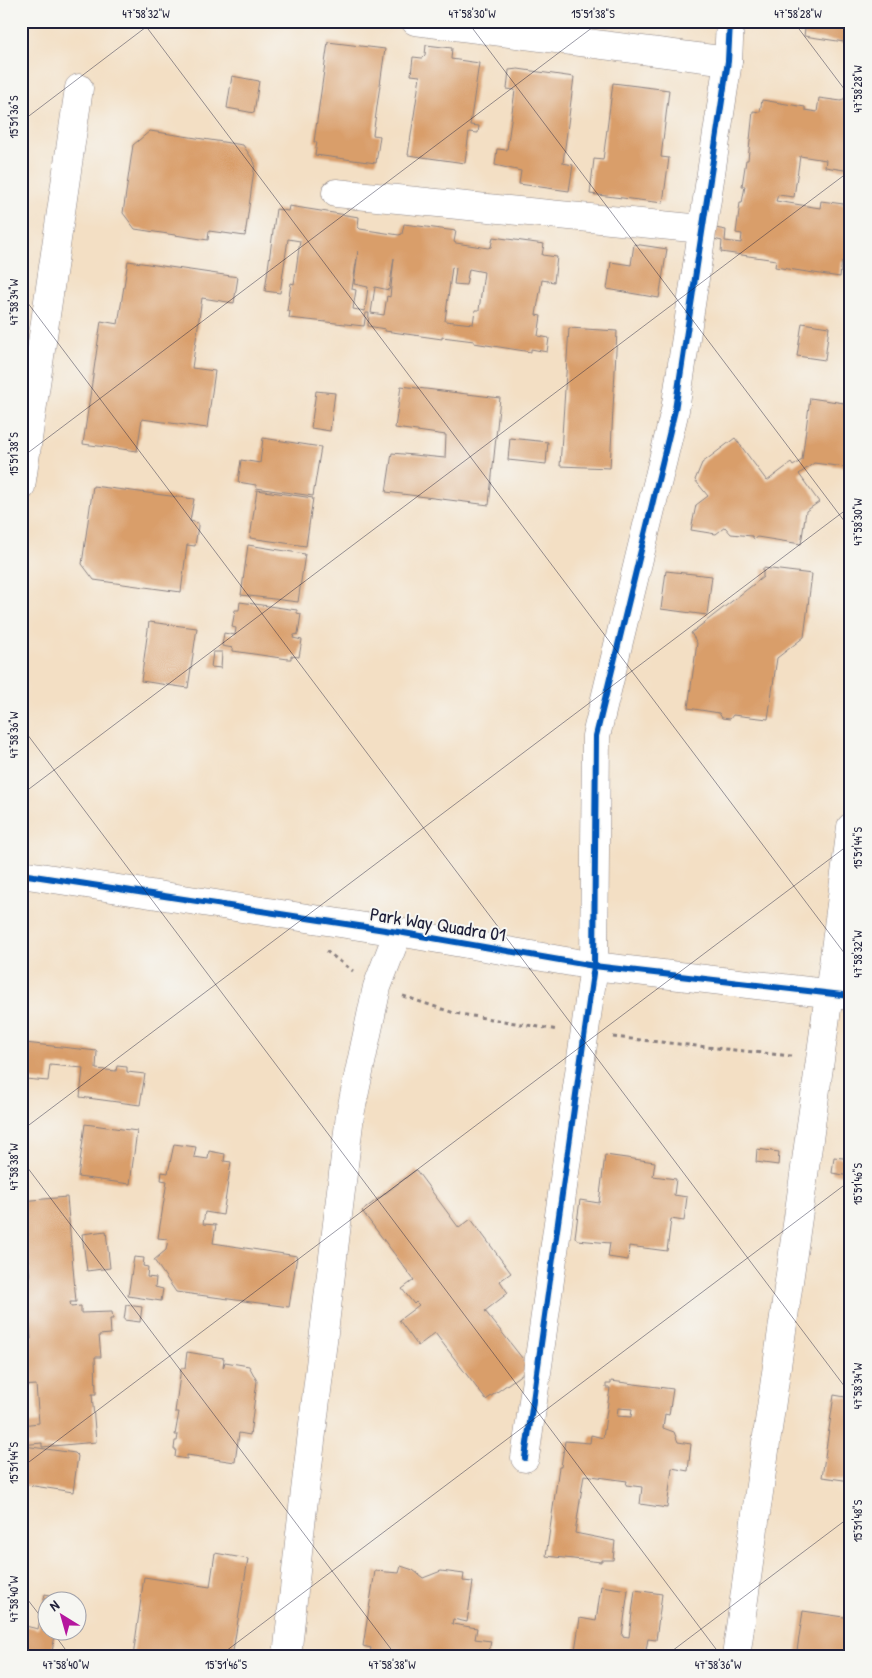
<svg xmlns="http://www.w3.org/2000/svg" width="872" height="1678" viewBox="0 0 872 1678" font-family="'Patrick Hand',sans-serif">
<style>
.building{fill:#d99e6a;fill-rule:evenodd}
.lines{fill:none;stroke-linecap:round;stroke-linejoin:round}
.minor-casing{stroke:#8a8080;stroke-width:29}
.path{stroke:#8a8080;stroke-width:3;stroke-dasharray:4 4;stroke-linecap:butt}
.minor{stroke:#fff;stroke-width:28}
.cycleway-casing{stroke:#f6f6f2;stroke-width:9}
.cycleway{stroke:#0057b8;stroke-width:6}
.ticks{fill:none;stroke:#22223b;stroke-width:1;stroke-opacity:0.45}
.labels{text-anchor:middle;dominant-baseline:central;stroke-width:4;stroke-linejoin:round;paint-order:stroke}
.street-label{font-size:19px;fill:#22223b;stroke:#f6f6f2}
.neatline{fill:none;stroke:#22223b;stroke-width:2}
.ticks-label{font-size:12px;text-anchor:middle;fill:#22223b}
</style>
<rect width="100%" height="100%" fill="#f6f6f2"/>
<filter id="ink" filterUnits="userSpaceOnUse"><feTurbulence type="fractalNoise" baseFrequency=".02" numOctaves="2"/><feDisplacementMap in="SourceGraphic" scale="10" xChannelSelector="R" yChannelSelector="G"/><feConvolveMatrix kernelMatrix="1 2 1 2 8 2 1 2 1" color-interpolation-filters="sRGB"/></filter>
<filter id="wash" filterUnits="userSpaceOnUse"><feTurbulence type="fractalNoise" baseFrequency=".0096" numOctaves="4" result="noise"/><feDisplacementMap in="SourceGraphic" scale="20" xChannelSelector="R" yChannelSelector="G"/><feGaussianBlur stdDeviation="1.12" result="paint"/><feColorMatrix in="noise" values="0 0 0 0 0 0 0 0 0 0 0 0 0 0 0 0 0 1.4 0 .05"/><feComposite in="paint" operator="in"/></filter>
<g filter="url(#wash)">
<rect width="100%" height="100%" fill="#f3dfc4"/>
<g id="blocks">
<g class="building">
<polygon points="806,21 851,21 851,43 804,36"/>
<polygon points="328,42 385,49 373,135 380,136 376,163 315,155 317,142 314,142"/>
<polygon points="426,45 452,48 451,59 479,63 470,125 479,126 478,133 469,132 465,163 408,155 420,76 411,75 413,57 422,58 425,55"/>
<polygon points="518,69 574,77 563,163 573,165 569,191 519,184 521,171 495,165 497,149 507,150 515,90 507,89 509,70"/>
<polygon points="232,76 259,81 254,113 227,108"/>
<polygon points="613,83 669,90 661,157 669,158 663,203 590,194 594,159 603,160"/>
<polygon points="846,97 851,98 851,171 825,167 826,160 800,156 794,197 778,195 776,201 820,208 821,201 851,205 851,225 846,262 842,261 840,277 775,267 776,260 721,252 722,241 714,239 715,228 726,230 725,241 741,243 742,234 736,233 740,203 742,203 745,186 742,186 746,160 748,160 753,111 760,112 762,100 805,107 805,110 817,112 819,98 841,101"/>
<polygon points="150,131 243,145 255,163 245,236 209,231 208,240 135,229 123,213 133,145"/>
<path d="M 289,206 L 359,217 L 358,227 L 360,229 L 399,235 L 402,234 L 404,224 L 456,231 L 454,242 L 456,243 L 488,248 L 491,247 L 493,237 L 544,244 L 542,255 L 557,257 L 554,282 L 542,280 L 536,315 L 541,316 L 538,336 L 549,338 L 547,352 L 531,349 L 531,352 L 474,343 L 474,341 L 442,337 L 442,339 L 385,331 L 385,329 L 368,326 L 369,313 L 366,313 L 364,326 L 289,318 L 290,311 L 287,311 L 291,283 L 294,284 L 300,241 L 288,239 L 280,293 L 265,291 L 276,209 L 288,211 ZM 358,251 L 354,284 L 368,287 L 365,311 L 353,309 L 356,290 L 352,289 ZM 394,258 L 390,297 L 387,296 L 384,315 L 371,313 L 375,287 L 389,290 ZM 452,267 L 456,268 L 454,284 L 466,285 L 469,269 L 484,272 L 479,310 L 475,310 L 473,324 L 445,321 Z"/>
<polygon points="634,244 667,249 659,298 607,289 611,262 631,265"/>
<polygon points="128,261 238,277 234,303 202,298 192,368 215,371 207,428 142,419 137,451 83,444 101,321 118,324"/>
<polygon points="802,323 829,327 825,360 797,356"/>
<polygon points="569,328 617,331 610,468 560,466"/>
<polygon points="401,386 500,398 489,505 386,492 392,453 445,458 446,435 395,428"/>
<polygon points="316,391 335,393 330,431 311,428"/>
<polygon points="810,398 851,404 851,428 845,467 814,463 799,474 819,502 806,511 801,544 757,537 754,539 752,536 731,534 725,527 716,534 691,530 696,505 708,496 695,480 702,463 735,438 767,481 791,463 793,466 802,460"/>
<polygon points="263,438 321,447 313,496 256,488 256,485 238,482 241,460 260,463"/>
<polygon points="510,438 548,442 546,464 508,460"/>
<polygon points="93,486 194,499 190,521 198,523 198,526 195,546 187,545 181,592 94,580 82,564"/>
<polygon points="257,490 313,498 306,546 250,538"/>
<polygon points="248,545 305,554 298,602 241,595"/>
<polygon points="763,568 812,574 804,637 777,658 768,719 733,715 730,719 722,718 719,713 688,708 697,643 691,633 763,577"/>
<polygon points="666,571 712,576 707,615 661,609"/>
<polygon points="240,602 297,610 297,613 301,614 298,634 294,635 293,638 302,640 299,657 291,656 291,659 288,659 233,651 233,648 222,646 224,633 235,635 236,628 232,627 235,610 239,610"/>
<polygon points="149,622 197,628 188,688 141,681"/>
<polygon points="213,652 222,652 221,668 211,667"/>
<polygon points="21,1037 26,1038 25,1043 97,1051 96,1069 116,1071 117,1066 127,1067 127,1072 145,1074 140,1105 80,1097 83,1068 50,1065 48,1081 25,1079 26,1062 21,1061"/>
<polygon points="85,1124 137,1131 130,1184 78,1177"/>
<polygon points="174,1144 196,1147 194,1157 208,1159 209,1151 225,1154 224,1161 231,1162 223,1215 205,1212 203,1224 216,1225 213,1243 297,1256 289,1307 176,1292 154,1260 166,1250 168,1239 158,1238 167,1181 161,1180 162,1172 168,1173"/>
<polygon points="757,1149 779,1152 778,1165 756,1162"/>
<polygon points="605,1155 655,1162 653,1176 676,1179 674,1195 687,1197 684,1221 671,1219 667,1251 629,1246 628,1260 608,1257 610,1243 577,1240 575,1237 580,1200 599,1203"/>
<polygon points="834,1157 851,1159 850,1176 832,1173"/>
<polygon points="416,1170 459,1228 471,1219 511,1273 500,1281 508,1293 485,1311 530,1368 486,1400 435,1333 418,1346 399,1320 419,1305 416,1302 414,1304 402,1289 414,1280 362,1211"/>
<polygon points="67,1197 76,1302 70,1302 71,1307 81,1306 81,1313 112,1312 113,1319 110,1319 111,1334 99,1335 101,1357 95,1357 96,1394 92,1394 96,1442 42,1447 42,1443 21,1445 21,1425 39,1423 36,1385 21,1386 21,1340 31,1339 28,1307 21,1307 21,1278 30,1277 28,1260 21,1261 21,1201"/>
<polygon points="106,1231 110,1268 87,1271 82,1234"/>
<polygon points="134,1257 144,1258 143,1266 148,1267 147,1277 156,1278 155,1287 163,1289 161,1301 128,1296"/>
<polygon points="126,1305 142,1307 140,1322 124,1320"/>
<polygon points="187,1352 224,1358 223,1368 225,1362 249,1366 257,1381 250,1435 239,1433 235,1462 187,1455 187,1459 175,1457 176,1449 174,1449 175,1441 177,1441 178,1435 175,1435 179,1412 175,1412 181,1368 185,1368"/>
<path d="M 611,1381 L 673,1389 L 669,1415 L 665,1414 L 663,1428 L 674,1432 L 678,1442 L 691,1444 L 688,1471 L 672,1468 L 667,1508 L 640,1504 L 642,1487 L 626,1485 L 627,1481 L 584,1475 L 575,1533 L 615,1541 L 613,1560 L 601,1560 L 601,1562 L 546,1556 L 559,1467 L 561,1467 L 565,1441 L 590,1443 L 591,1435 L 603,1438 L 610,1388 L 606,1388 L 606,1384 L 611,1384 ZM 618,1408 L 632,1409 L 631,1417 L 617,1416 Z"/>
<polygon points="834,1395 851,1398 851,1481 822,1477"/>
<polygon points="24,1446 75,1453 78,1456 73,1492 21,1484"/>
<polygon points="215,1553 248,1559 232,1657 133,1657 144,1577 210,1587"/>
<polygon points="401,1566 413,1570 423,1578 441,1571 464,1574 463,1581 473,1582 467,1622 453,1619 452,1624 477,1628 475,1639 491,1641 488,1657 369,1657 371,1648 363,1646 375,1571 399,1573"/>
<polygon points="601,1586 628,1590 622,1636 629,1637 635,1590 662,1594 656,1640 648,1639 646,1650 654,1651 654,1657 574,1657 580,1618 596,1621"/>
<polygon points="45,1594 63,1598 62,1600 48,1600 48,1630 56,1630 51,1657 21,1657 21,1625 38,1629"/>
<polygon points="803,1611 851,1618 851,1657 796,1657"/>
</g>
</g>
</g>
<g filter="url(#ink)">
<use href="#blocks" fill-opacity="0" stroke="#8a8080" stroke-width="1"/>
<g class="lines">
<g class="minor-casing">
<g id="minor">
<polyline points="415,21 728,61"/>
<polyline points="336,193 702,229"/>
<polyline points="21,487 79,88"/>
<polyline points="21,874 398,932 594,966 851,996"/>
<polyline points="525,1458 594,966 596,736 675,410 728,61 730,21"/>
<polyline points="287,1657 300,1533 350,1115 377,987 398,932"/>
<path d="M 736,1657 C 774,1380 816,1104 851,827"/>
</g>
</g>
<g class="path">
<polyline points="326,951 353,971"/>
<polyline points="403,996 454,1013 558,1030"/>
<polyline points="613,1037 791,1056"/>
</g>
<use href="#minor" class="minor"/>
<g class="cycleway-casing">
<g id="cycleway">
<polyline points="21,874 398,932 594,966 851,996"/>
<polyline points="525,1458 594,966 596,736 675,410 728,61 730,21"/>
</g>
</g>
<use href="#cycleway" class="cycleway"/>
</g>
</g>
<path class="ticks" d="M 142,21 L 851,962M 467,21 L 851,530M 793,21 L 851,98M 21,122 L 154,21M 21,294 L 851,1395M 21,458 L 601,21M 21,726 L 722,1657M 21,795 L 851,170M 21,1131 L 851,506M 21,1159 L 397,1657M 21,1468 L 851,843M 21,1591 L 48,1626M 51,1630 L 71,1657M 218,1657 L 851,1180M 664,1657 L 851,1516"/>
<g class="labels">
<g class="street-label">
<text transform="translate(438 924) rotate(9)">Park Way Quadra 01</text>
</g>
</g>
<rect width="872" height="1678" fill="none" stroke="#f6f6f2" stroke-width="55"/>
<g transform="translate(62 1616) rotate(323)"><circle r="24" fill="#f6f6f2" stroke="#a1a1a9"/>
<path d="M0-4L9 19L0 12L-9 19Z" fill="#b5179e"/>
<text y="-8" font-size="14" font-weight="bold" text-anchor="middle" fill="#22223b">N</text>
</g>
<rect x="28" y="28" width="816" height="1622" class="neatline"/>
<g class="ticks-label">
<text x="146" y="18">47°58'32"W</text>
<text x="472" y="18">47°58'30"W</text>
<text x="593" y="18">15°51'38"S</text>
<text x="798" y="18">47°58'28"W</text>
<text transform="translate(858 89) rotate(-90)" y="4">47°58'28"W</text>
<text transform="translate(14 117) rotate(-90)" y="4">15°51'36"S</text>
<text transform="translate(14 302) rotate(-90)" y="4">47°58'34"W</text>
<text transform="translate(14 454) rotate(-90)" y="4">15°51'38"S</text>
<text transform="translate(858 522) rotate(-90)" y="4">47°58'30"W</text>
<text transform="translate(14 735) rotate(-90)" y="4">47°58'36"W</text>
<text transform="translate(858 848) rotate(-90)" y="4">15°51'44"S</text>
<text transform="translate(858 954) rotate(-90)" y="4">47°58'32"W</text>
<text transform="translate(14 1167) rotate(-90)" y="4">47°58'38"W</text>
<text transform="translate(858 1184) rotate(-90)" y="4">15°51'46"S</text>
<text transform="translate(858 1386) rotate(-90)" y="4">47°58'34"W</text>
<text transform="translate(14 1463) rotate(-90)" y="4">15°51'44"S</text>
<text transform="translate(858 1521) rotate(-90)" y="4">15°51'48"S</text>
<text transform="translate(14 1599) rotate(-90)" y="4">47°58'40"W</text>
<text x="66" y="1669">47°58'40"W</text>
<text x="226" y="1669">15°51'46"S</text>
<text x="392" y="1669">47°58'38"W</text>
<text x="718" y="1669">47°58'36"W</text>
</g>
</svg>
